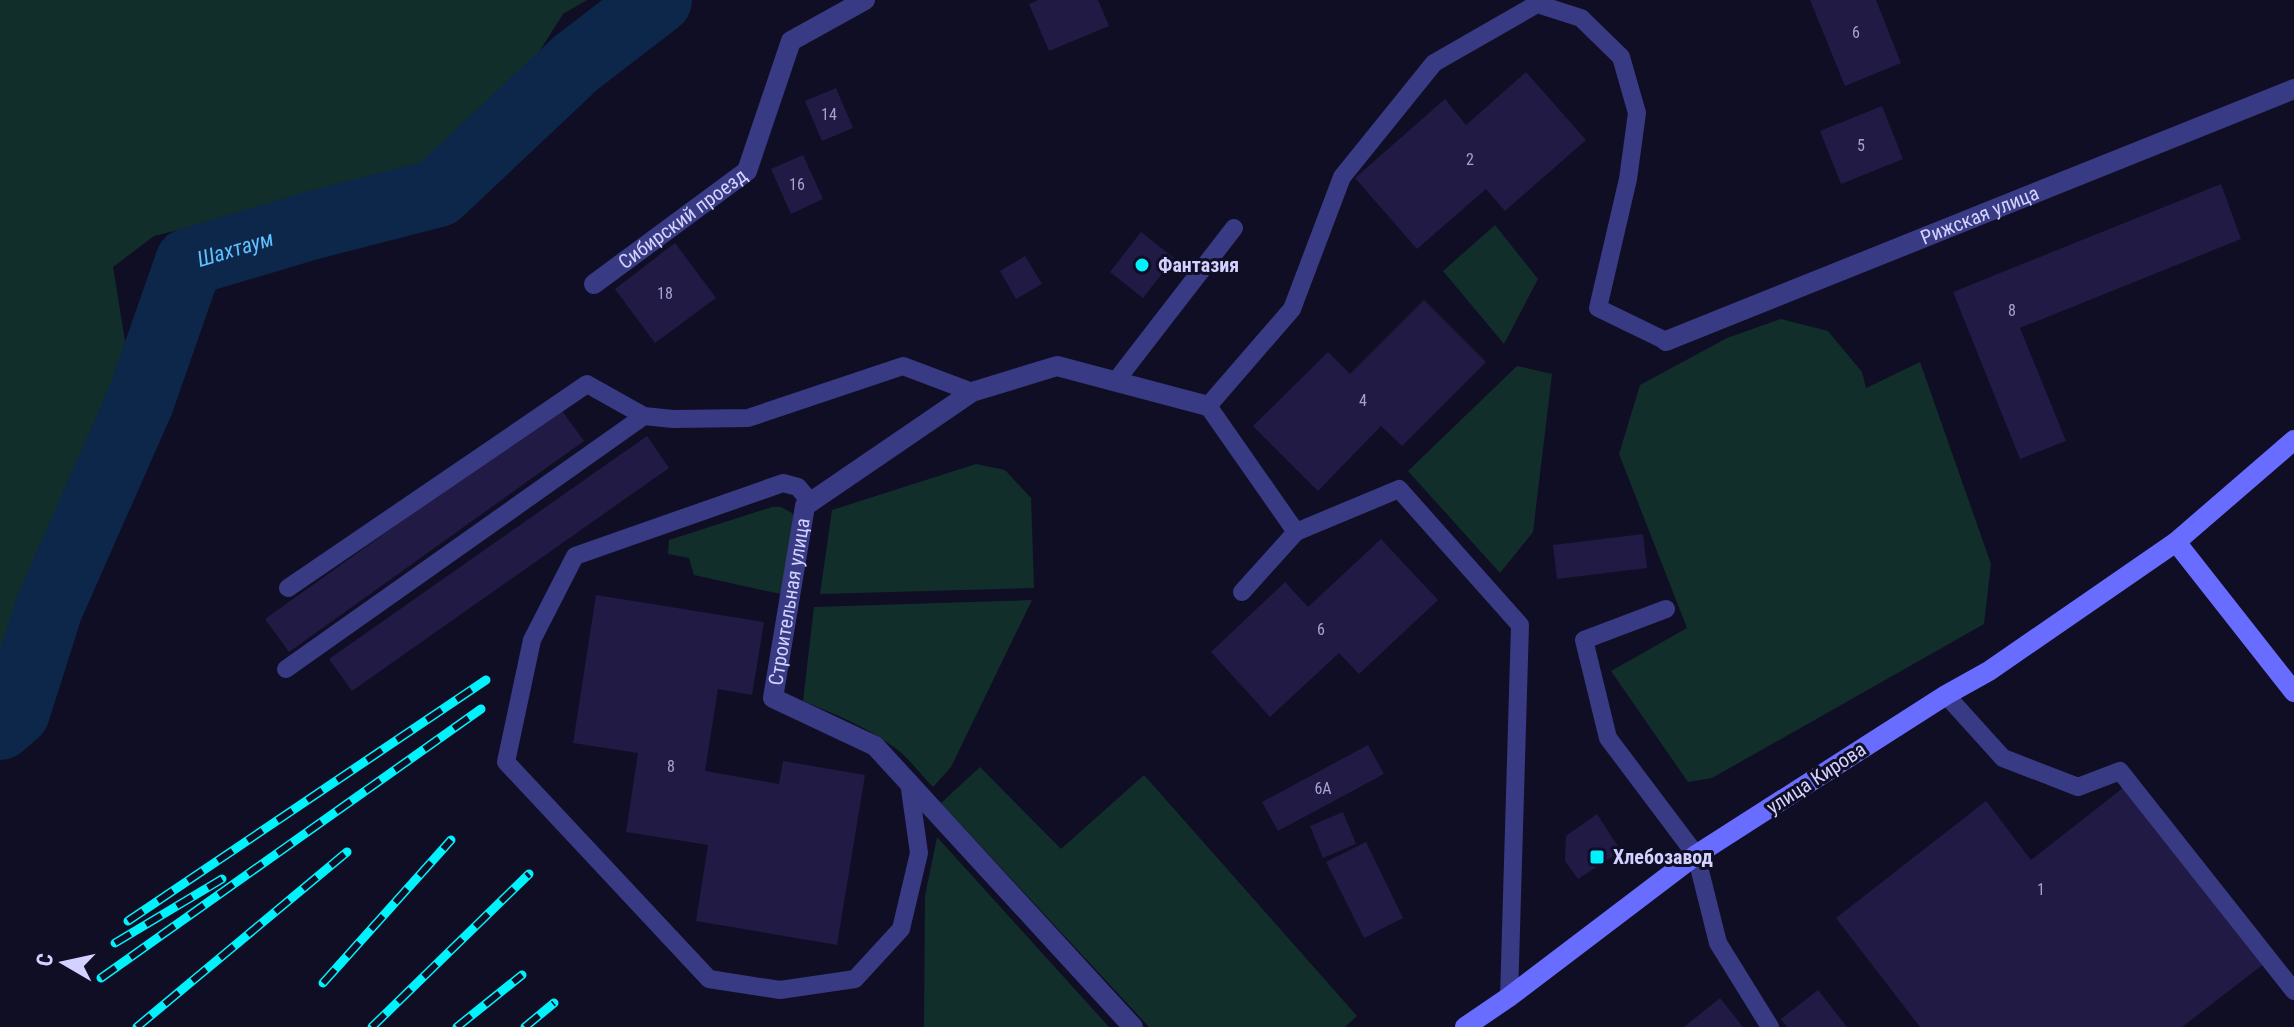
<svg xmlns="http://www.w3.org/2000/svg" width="2294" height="1027" viewBox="0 0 2294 1027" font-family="'Roboto Condensed',sans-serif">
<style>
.green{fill:#112e2b}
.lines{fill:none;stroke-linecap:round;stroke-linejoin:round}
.river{stroke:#0c2749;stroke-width:68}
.building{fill:#201a45}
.lane{stroke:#383a83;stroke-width:18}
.street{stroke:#383a83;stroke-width:20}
.secondary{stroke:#686dff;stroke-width:20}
.rail-casing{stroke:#00f2fc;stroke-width:9}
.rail{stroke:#100e24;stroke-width:6;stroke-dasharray:18;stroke-linecap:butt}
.poi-dot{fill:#00f2fc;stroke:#100e24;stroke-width:3}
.labels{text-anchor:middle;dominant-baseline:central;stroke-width:6;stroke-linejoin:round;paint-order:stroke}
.number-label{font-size:16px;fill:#a6a3d0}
.street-label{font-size:20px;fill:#d3d1ff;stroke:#100e24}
.poi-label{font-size:20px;font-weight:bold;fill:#d3d1ff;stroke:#100e24;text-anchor:start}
.water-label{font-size:22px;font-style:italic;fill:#5fbfff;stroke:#100e24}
</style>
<rect width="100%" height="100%" fill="#100e24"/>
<g class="green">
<polygon points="0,0 587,0 563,14 484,139 406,191 255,211 154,236 113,267 127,353 91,430 24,618 0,672"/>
<polygon points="1495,225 1538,279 1504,344 1443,271"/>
<polygon points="1781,319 1828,331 1862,372 1866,388 1920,362 1991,564 1984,624 1712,778 1688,782 1611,671 1687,628 1619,454 1640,385 1727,338"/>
<polygon points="1517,366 1552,374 1533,532 1500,573 1408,471"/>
<polygon points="976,464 1005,470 1031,498 1034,588 820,594 832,510"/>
<polygon points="772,507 781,507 792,513 798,526 785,595 694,575 689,558 668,554 669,540"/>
<path d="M 1032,600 L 951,767 L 933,787 C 921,775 911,761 898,750 C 869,728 837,715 803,701 L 814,607 Z"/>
<polygon points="980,767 1061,849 1144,775 1357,1016 1345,1027 1149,1027 941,803"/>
<polygon points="937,837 1109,1027 924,1027 925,896"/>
</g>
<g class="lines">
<path class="river" id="s1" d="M 0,726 L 16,712 L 49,608 L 140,402 L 189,262 L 310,226 L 438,193 L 576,63 L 658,0"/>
</g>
<g class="building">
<polygon points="1038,0 1098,0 1109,26 1049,51 1029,4"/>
<polygon points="1810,0 1876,0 1901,63 1845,86"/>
<polygon points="1526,72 1586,140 1505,211 1486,189 1417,249 1355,178 1445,99 1466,125"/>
<polygon points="836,88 853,128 822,141 805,101"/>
<polygon points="1882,106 1903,159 1841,184 1820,131"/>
<polygon points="803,155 823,199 791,214 771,169"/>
<polygon points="2221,184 2241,239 2020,328 2066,441 2020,459 1953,292"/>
<polygon points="1141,232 1174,258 1143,298 1110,272"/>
<polygon points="675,243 716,298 655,343 615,289"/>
<polygon points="1025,256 1042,284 1016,299 1000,271"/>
<polygon points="1424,300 1486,362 1402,446 1381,426 1318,491 1253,426 1328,352 1350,374"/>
<polygon points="560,408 584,441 289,652 265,619"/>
<polygon points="647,436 669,468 352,691 329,659"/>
<polygon points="1643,534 1647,568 1557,579 1553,545"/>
<polygon points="1381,539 1438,600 1359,674 1339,653 1270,717 1211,652 1285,582 1308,607"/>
<polygon points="596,595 764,622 752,695 718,689 705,771 779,784 783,761 865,775 837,945 696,921 708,845 626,832 638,753 573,743"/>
<polygon points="1368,745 1384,774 1278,831 1262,802"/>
<polygon points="2128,784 2265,963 2182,1027 1920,1027 1836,918 1986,801 2031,860"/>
<polygon points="1343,812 1356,844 1323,858 1310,826"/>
<polygon points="1597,814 1621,851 1578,879 1565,861 1566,836"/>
<polygon points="1366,842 1403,918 1364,938 1326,862"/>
<polygon points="1818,990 1847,1027 1787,1027 1781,1019"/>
<polygon points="1720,998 1743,1027 1684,1027"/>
</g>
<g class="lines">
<g class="lane">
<polyline points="1115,382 1234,228"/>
<polyline points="811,503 798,487 783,483 575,556 532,640 506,762 709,979 780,990 855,979 901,929 919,853 909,782"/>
<polyline points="288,588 587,384 644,416 673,419 748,418 903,366 972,392"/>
<polyline points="1242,592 1296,532"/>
<polyline points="1666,609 1584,640 1608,738 1696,855 1718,943 1770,1027"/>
<polyline points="286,669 644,416"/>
<polyline points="1946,695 2003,758 2078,787 2120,771 2294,991"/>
<polyline points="1509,997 1520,625 1399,489 1296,532 1208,406 1292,309 1342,177 1434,63 1537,4 1581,18 1621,57 1637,113 1628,179 1598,308 1666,341"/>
</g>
<g class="street">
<path id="s2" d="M 594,284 L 747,171 L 791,41 L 865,0"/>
<path id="s3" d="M 1666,341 L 2294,89"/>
<path id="s4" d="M 1133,1027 L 875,746 L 773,698 L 805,506 L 972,392 L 1057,366 L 1208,406"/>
</g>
<g class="secondary">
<polyline points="2176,542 2294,692"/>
<polyline points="1465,1027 1509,997 1696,855 1946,695 1989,671 2176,542 2294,440"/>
</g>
<g class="rail-casing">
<g id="rail">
<polyline points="128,921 486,680"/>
<polyline points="115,943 222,879"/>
<polyline points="101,978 481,709"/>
<polyline points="323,983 451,840"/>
<polyline points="137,1027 347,852"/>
<polyline points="372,1027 529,874"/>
<polyline points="457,1027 522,975"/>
<polyline points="525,1027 554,1003"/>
</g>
</g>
<use href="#rail" class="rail"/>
</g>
<g class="poi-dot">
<circle cx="1142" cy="265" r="8"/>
<rect x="1589" y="849" width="16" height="16" rx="4"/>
</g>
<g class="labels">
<g class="number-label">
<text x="1856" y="32">6</text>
<text x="829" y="114">14</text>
<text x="1861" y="145">5</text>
<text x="1470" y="159">2</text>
<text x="797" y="184">16</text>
<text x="665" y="293">18</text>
<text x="2012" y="310">8</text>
<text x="1363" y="400">4</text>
<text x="1321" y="629">6</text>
<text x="671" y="766">8</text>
<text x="1323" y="788">6А</text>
<text x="2041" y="889">1</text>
</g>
<g class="street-label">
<text stroke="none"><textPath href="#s3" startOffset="338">Рижская улица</textPath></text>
<text stroke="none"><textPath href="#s2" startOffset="110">Сибирский проезд</textPath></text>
<text stroke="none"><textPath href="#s4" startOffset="592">Строительная улица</textPath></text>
<text transform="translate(1816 778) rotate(-33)">улица Кирова</text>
</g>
<g class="poi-label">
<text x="1158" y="265">Фантазия</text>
<text x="1613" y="857">Хлебозавод</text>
</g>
<g class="water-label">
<text stroke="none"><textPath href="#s1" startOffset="552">Шахтаум</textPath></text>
</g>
</g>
<g transform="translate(64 963) rotate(279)" stroke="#100e24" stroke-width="6" paint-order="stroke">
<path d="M0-6L14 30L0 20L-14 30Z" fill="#d3d1ff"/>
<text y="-12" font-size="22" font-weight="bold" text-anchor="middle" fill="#d3d1ff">С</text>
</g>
</svg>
